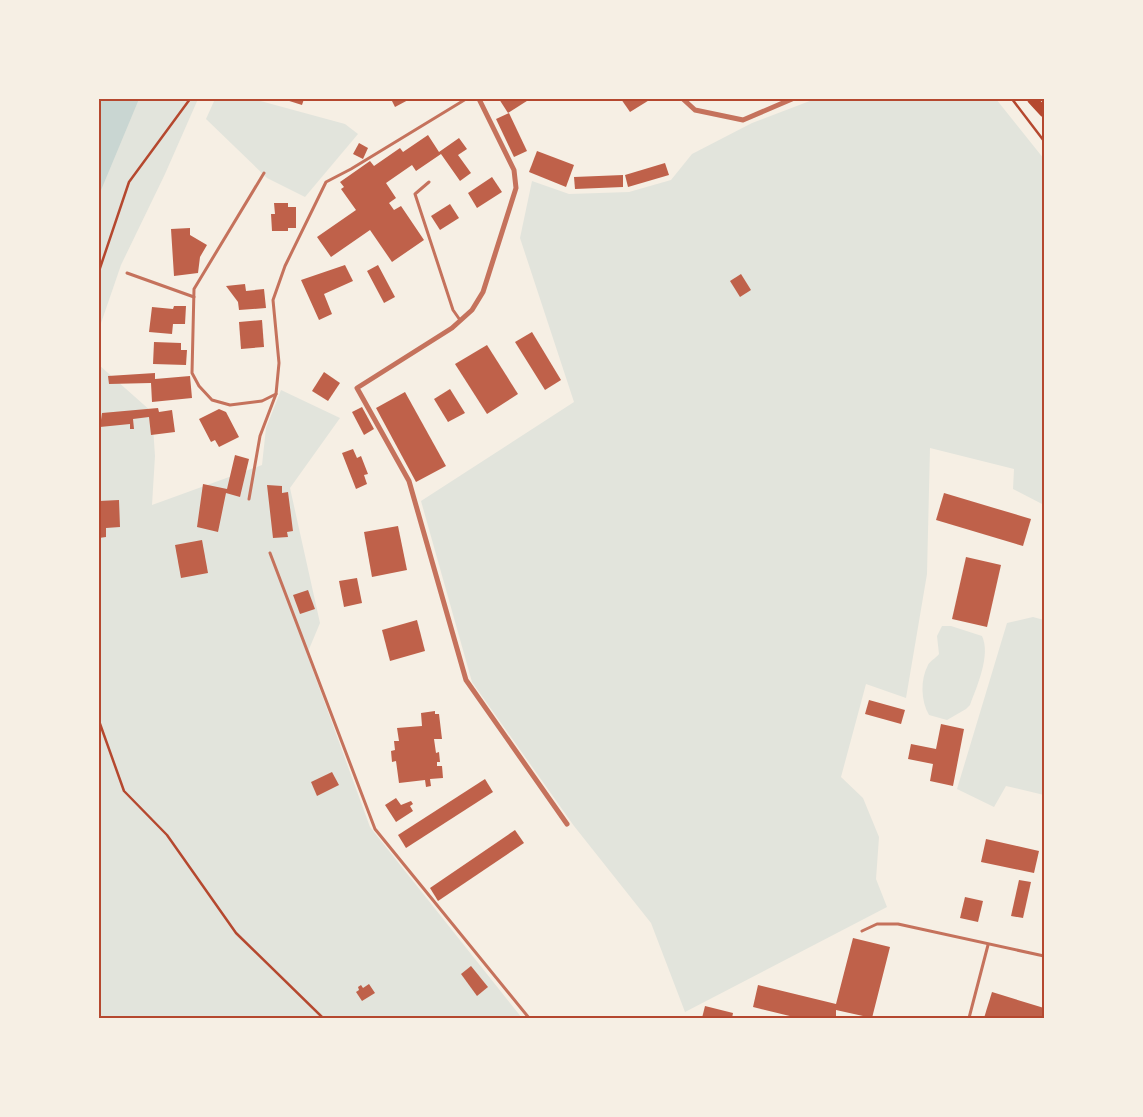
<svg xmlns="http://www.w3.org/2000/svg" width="1143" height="1117" viewBox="0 0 1143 1117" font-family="'Alegreya Sans',sans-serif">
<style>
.green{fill:#e2e4dc}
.water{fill:#c9d6d2}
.building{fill:#bf614a}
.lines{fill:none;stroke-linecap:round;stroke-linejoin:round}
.path{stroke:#b5482f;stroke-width:2.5}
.service{stroke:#c5725c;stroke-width:3}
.minor{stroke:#c5725c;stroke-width:5}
.primary{stroke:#b5482f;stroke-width:10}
.neatline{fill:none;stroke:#b5482f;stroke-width:2}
</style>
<rect width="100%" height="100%" fill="#f6efe4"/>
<g class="green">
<polygon points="99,99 198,99 165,174 121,265 99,329"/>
<polygon points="215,99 253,99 345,124 358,134 305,197 267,178 206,119"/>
<polygon points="815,99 996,99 1044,159 1044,505 1013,489 1014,469 930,448 927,574 906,698 866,684 841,777 863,798 879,837 876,879 887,907 685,1012 651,923 574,826 472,682 421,501 574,402 520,238 532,181 569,194 629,192 671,180 692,154 752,123"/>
<polygon points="99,365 152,412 155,456 152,505 262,465 266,428 281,390 340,418 290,488 320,623 307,654 370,827 522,1018 99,1018"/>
<polygon points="1033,617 1044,620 1044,795 1006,786 994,807 957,789 1007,623"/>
<path d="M 942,626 L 951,626 L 982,636 C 991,655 977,686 970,705 L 966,709 L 947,720 L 929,715 C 921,701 920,680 928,665 C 930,661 936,658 939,654 L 937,636 Z"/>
</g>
<polygon class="water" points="99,99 139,99 99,195"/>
<g class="building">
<polygon points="283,99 304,99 302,105"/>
<polygon points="391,99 410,99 395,107"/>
<polygon points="499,99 530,99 508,113"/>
<polygon points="621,99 651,99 630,112"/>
<polygon points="509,113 527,151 514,157 496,119"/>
<polygon points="428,135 439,152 459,138 467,149 458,155 471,173 460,181 441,154 416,171 412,165 386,183 396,198 389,203 394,210 401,206 424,240 392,262 370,230 331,257 317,237 356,210 341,189 344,187 340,182 370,161 374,166 400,148 403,152"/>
<polygon points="359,143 368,148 363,159 353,154"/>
<polygon points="537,151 574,165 566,187 529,172"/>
<polygon points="665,163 669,175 628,187 625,175"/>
<polygon points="623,175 623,187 575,189 574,177"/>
<polygon points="492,177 502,192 477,208 468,193"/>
<polygon points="274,203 288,203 288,207 296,207 296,228 288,228 288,231 272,231 271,214 275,214"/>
<polygon points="450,204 459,218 440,230 431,216"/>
<polygon points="190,228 190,235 207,245 200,257 198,273 174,276 171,229"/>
<polygon points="345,265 353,281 324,294 332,314 319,320 301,280"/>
<polygon points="378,265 395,297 384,303 367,271"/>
<polygon points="741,274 751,290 740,297 730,281"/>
<polygon points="245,284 246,291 264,289 266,308 239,310 238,302 226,286"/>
<polygon points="174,306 186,306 185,324 173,324 172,334 149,332 152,307 173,309"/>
<polygon points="262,320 264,347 241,349 239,322"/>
<polygon points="532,332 561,380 545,390 515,342"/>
<polygon points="154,342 181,343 181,350 187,350 186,365 153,364"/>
<polygon points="487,345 518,394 487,414 455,364"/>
<polygon points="324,372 340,383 328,401 312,391"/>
<polygon points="155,373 155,379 190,376 192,398 152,402 151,383 109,384 108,376"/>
<polygon points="450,389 465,413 448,422 434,399"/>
<polygon points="405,392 446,466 416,482 376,408"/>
<polygon points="362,407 374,429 364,435 352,412"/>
<polygon points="158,408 159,412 172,410 175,432 151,435 149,417 133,419 134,429 130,429 130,424 100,427 102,413"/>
<polygon points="219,409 226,412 239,437 219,447 215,440 211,442 199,419"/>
<polygon points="353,449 357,458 361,456 368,474 364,475 367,484 356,489 342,453"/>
<polygon points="235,455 249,459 240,497 226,493 218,532 197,527 203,484 227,489"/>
<polygon points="267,485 282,486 282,493 288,492 293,531 287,532 288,537 273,538"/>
<polygon points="944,493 1031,519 1023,546 936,520"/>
<polygon points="119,500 120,527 106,528 106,537 99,538 99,501"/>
<polygon points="398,526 407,570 372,577 364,532"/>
<polygon points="202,540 208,573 181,578 175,545"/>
<polygon points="966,557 1001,565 987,627 952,619"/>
<polygon points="357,578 362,603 344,607 339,581"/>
<polygon points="308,590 315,609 300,614 293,595"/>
<polygon points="417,620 425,651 390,661 382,630"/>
<polygon points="869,700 905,710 901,724 865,714"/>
<polygon points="435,711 435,714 439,714 442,739 434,739 436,753 439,752 440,762 437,762 437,766 442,766 443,778 430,779 431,786 426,787 425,780 399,783 396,761 392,762 391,751 395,750 394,741 399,741 397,728 422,726 421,713"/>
<polygon points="941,724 964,729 953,786 930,781 933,764 908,759 911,744 936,749"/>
<polygon points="332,772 339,785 317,796 311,782"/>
<polygon points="485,779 493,792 406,848 398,835"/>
<polygon points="396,798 401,805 411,801 413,804 410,806 413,811 396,822 385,805"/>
<polygon points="515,830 524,843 438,901 430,888"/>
<polygon points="986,839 1039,851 1034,873 981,862"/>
<polygon points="1019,880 1031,882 1023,918 1011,916"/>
<polygon points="965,897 983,901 978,922 960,918"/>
<polygon points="853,938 890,947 872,1018 836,1010 836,1018 798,1018 753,1007 758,985 836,1004"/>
<polygon points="471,966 488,987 477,996 461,974"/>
<polygon points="369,984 375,993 362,1001 356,992 359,990 358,987 361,985 363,988"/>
<polygon points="992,992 1044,1008 1044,1018 984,1018"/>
<polygon points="705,1006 733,1013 732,1018 702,1018"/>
</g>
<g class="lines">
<g class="path">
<polyline points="1012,99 1044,141"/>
<polyline points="99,271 129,182 190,99"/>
<polyline points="99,721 124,791 167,835 236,933 323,1018"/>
</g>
<g class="service">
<polyline points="264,173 194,289 192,373 199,386 212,400 230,405 262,401 276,394 279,363 273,300 285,266 326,182 351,169 466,99"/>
<polyline points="429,182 415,194 453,310 460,320"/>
<polyline points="127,273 194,297"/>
<polyline points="249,499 260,436 276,394"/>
<polyline points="270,553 375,829 529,1018"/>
<polyline points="862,931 877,924 898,924 1044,956"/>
<polyline points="969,1018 988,945"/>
</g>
<g class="minor">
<polyline points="479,99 514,170 516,188 483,292 472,310 452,328 357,388 409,481 466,680 567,824"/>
<polyline points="683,99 695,110 743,120 792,99"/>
</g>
<polyline class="primary" points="1032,99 1044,112"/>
</g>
<rect width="1143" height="1117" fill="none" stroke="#f6efe4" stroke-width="200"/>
<rect x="100" y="100" width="943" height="917" class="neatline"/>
</svg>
